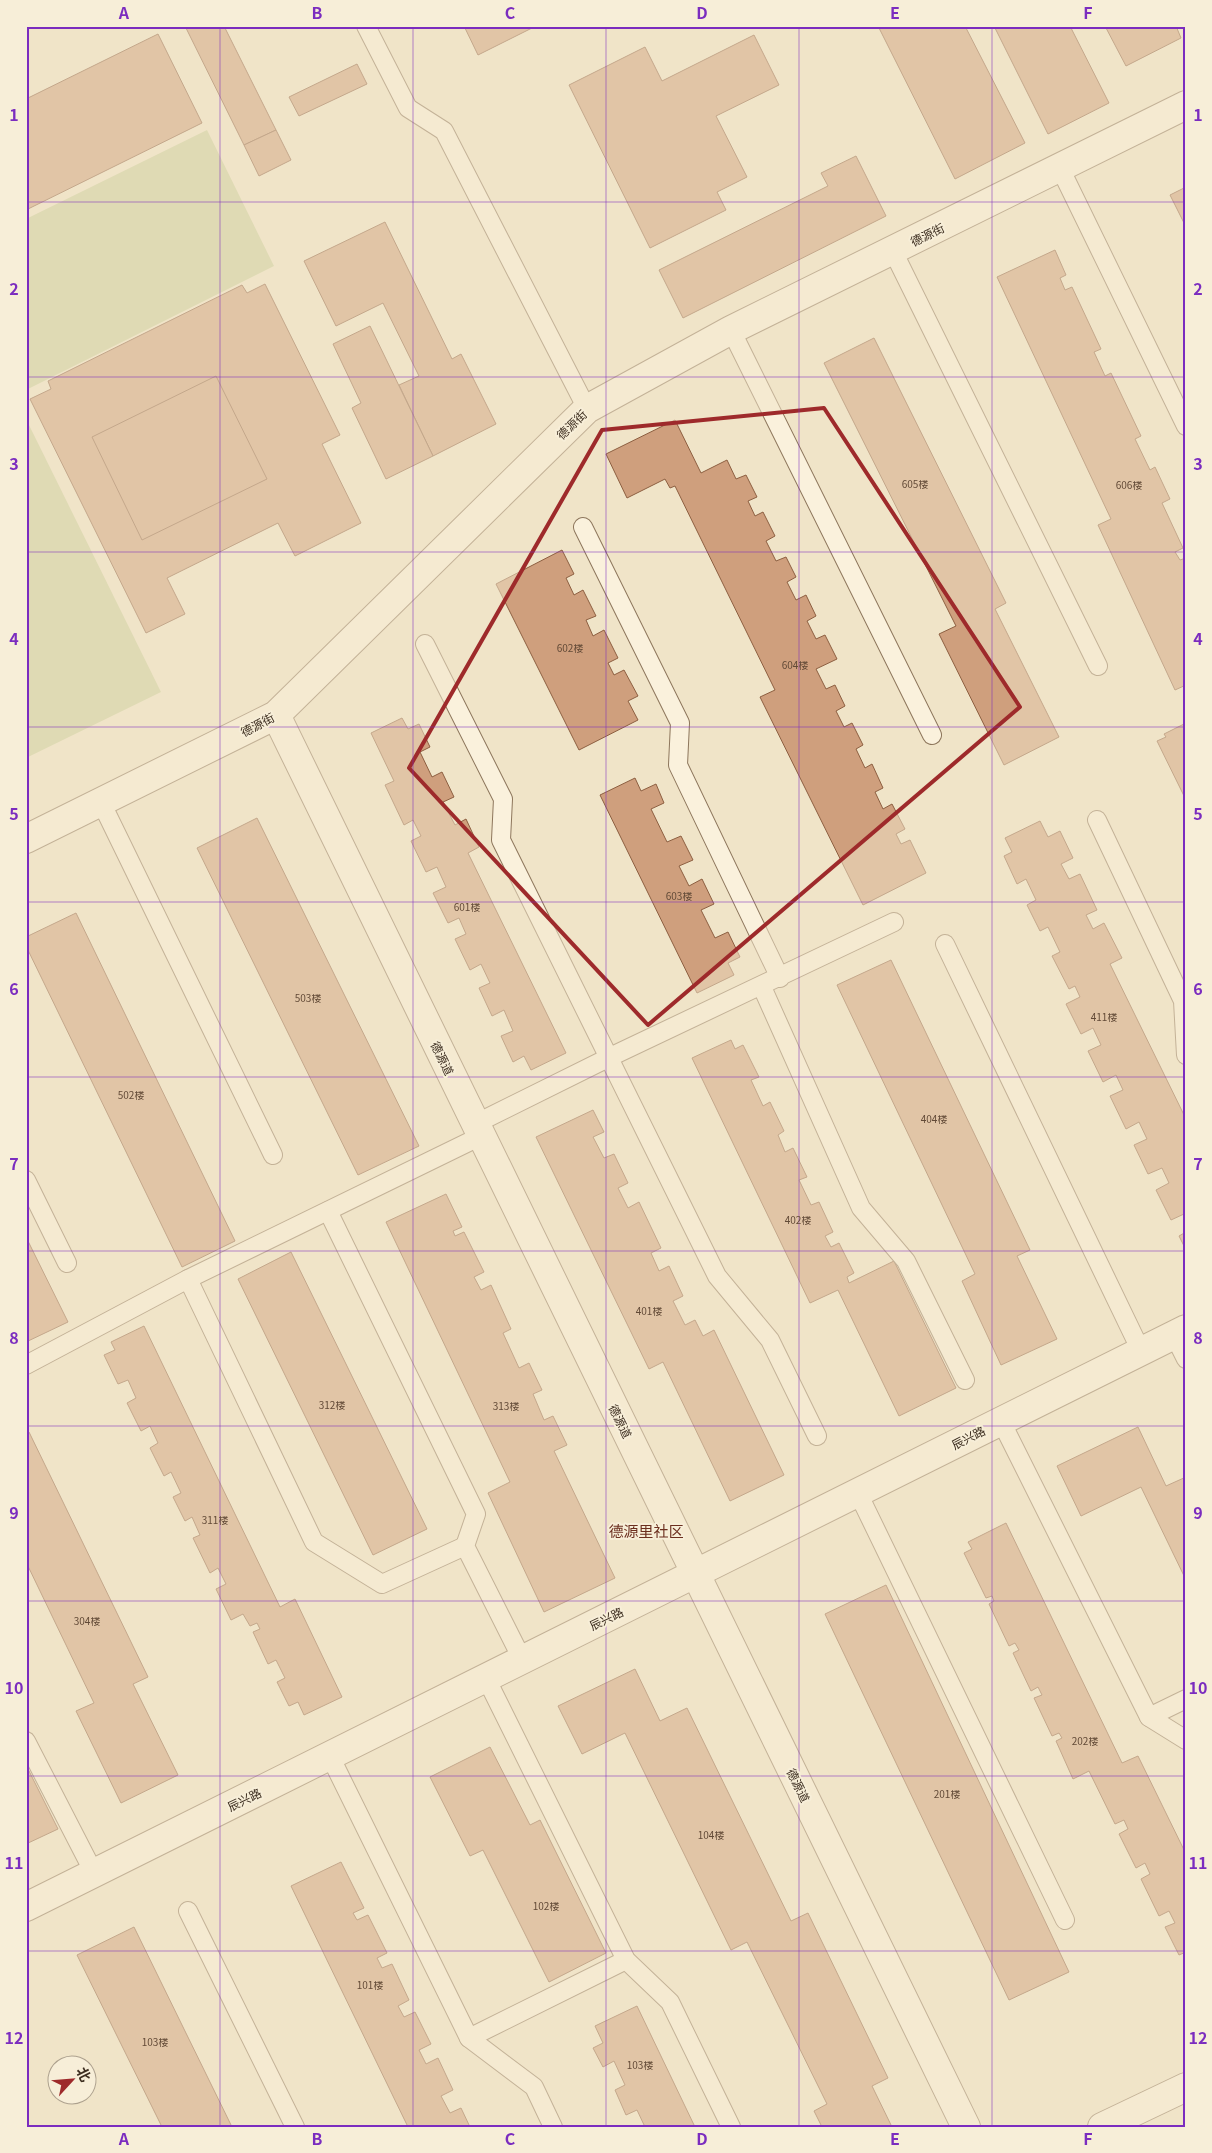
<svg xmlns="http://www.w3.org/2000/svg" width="1212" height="2153" viewBox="0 0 1212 2153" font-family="Georgia,'Noto Sans SC',serif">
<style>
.green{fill:#c9cf9b}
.building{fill:#cf9f7d;stroke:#8d5f41}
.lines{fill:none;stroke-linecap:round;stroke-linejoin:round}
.lane-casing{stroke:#8d765c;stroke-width:20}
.street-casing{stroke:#8d765c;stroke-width:30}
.lane{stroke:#faf1dc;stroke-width:18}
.street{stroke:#faf1dc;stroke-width:28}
.marked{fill:none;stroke:#9e2a2b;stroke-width:4;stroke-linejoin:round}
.grid{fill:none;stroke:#7b2cbf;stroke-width:1;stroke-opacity:0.55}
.labels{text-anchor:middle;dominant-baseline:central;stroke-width:4;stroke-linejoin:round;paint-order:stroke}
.number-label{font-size:10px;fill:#624a37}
.street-label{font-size:12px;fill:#3d2e20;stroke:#f7eed8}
.quarter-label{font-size:15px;fill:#6b2e1e;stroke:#f7eed8}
.neatline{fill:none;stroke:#7b2cbf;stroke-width:2}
.grid-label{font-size:16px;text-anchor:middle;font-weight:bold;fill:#7b2cbf}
</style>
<rect width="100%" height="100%" fill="#f0e4c8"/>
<g class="green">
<polygon points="207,130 274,266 26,390 26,219"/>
<polygon points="26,419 161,692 26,758"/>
</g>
<g class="building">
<polygon points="185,26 224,26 276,130 244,145"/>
<polygon points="464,26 531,26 532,28 478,55"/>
<polygon points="878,26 965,26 1025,143 955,179"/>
<polygon points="994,26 1070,26 1109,103 1048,134"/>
<polygon points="1105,26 1176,26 1181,38 1126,66"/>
<polygon points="158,34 202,123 26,210 26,99"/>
<polygon points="754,35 779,85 716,116 747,177 717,192 726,210 650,248 569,85 645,47 662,81"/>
<polygon points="357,64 367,84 299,116 289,97"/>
<polygon points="276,130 291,160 259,176 244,145"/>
<polygon points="856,156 886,216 683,318 659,270 828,186 821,173"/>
<polygon points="1186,187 1186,227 1170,195"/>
<polygon points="385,222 452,359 461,354 496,424 433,456 399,385 419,376 383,303 336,326 304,261"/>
<polygon points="1055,250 1066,275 1060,278 1065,290 1072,287 1101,349 1094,352 1105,376 1111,373 1141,436 1135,439 1150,470 1155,467 1170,499 1162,503 1183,548 1175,552 1180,560 1186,558 1186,685 1175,690 1098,525 1111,519 997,277"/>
<polygon points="265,284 340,435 322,444 361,523 295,556 278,523 167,578 185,614 146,633 30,399 51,389 48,381 242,285 247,293"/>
<polygon points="370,326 433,456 386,479 352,408 361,403 333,344"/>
<polygon points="874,338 1006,603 995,609 1059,737 1004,765 939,634 956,626 824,363"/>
<polygon points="216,376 267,479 142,540 92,437"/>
<polygon points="675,420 701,473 727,460 736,479 746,475 757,497 748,501 755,516 763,512 775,536 766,541 776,561 786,557 796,577 787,582 796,600 806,595 816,616 807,621 816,639 825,635 837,659 816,669 826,689 835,685 845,706 836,711 844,727 852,723 863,745 856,749 865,768 872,764 883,788 875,792 883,809 892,804 905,829 896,834 901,844 910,840 926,873 863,905 760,697 775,690 675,486 670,488 665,479 627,498 606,454"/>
<polygon points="562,550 574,574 566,578 574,595 583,590 596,616 586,620 593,636 604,630 618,658 608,663 614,675 624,670 638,696 628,701 638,720 579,750 496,584"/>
<polygon points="402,718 408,729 419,724 430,747 420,752 432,777 442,772 454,797 443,802 455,825 466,819 479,847 468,853 566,1053 531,1070 524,1056 513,1062 501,1036 513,1031 504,1010 492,1016 479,988 490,983 481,964 470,970 455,939 466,934 459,918 448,923 433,893 446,887 437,867 426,872 411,841 421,836 413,820 404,825 385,785 394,781 371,733"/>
<polygon points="1186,723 1186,800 1157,741 1166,737 1164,734"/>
<polygon points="635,778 641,791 656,784 664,803 651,809 667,842 681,836 693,860 679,866 689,886 702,879 714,904 701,910 715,938 728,932 740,957 728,963 734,975 697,993 600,795"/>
<polygon points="257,818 419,1146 358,1175 197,848"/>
<polygon points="1040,821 1048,837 1060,831 1073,858 1061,864 1069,879 1080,874 1097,910 1086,915 1093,929 1104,923 1122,958 1110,964 1186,1119 1186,1216 1184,1214 1171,1220 1156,1190 1169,1183 1162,1168 1148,1174 1134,1145 1147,1139 1139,1122 1126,1129 1110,1096 1123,1090 1116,1075 1103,1082 1088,1051 1101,1045 1093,1028 1081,1034 1066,1004 1080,997 1075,986 1069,989 1052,956 1060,952 1048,927 1040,931 1027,905 1036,900 1026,879 1017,884 1004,856 1012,852 1005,838"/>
<polygon points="76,913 235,1241 182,1267 26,946 26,937"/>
<polygon points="891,960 1030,1250 1017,1256 1057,1339 1001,1365 962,1281 975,1274 837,985"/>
<polygon points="731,1040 735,1049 743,1045 759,1077 751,1080 763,1106 770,1102 784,1131 778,1135 785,1152 793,1148 807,1177 799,1180 811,1205 819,1202 833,1232 825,1236 831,1247 839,1243 854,1273 847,1277 849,1283 894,1261 956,1388 899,1416 838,1290 810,1303 692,1058"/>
<polygon points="593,1110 604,1132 593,1137 604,1158 614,1154 628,1183 618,1188 628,1208 639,1202 661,1248 651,1253 659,1271 669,1266 683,1296 673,1301 685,1325 695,1320 703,1336 714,1330 784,1475 730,1501 663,1362 649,1369 536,1137"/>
<polygon points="446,1194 462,1227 453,1231 455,1236 464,1232 484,1272 474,1277 481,1290 491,1285 511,1329 503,1333 519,1368 529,1363 542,1390 533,1394 544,1420 553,1416 567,1445 554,1451 615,1578 544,1612 488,1493 510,1482 386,1222"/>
<polygon points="1186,1232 1186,1250 1179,1236"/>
<polygon points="26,1237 68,1322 26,1342"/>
<polygon points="291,1252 427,1529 373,1555 238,1279"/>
<polygon points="144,1326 280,1607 295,1599 342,1697 304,1715 298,1702 289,1706 277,1682 285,1678 276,1660 268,1664 253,1632 260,1629 257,1623 250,1626 243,1614 231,1620 216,1589 226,1584 218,1568 210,1573 193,1538 200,1535 192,1517 185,1521 173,1497 181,1493 171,1472 164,1476 150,1448 158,1443 150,1426 141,1431 127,1403 136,1398 128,1380 118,1384 104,1355 115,1350 111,1342"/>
<polygon points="1138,1427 1166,1486 1186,1477 1186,1580 1141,1487 1081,1516 1057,1466"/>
<polygon points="29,1432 148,1677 133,1684 178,1775 121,1803 76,1711 94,1703 26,1562 26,1433"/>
<polygon points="1006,1523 1122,1763 1138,1756 1186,1854 1186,1952 1179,1955 1165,1927 1175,1923 1169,1911 1159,1916 1141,1879 1150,1874 1145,1863 1136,1868 1119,1834 1128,1829 1124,1820 1115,1824 1089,1771 1073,1779 1056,1741 1062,1738 1059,1733 1052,1736 1034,1698 1042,1695 1038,1687 1031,1691 1013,1653 1019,1650 1015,1643 1009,1646 989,1604 994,1601 992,1596 986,1598 964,1553 972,1549 968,1542"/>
<polygon points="886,1585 1069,1972 1009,2000 825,1614"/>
<polygon points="635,1669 660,1721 687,1708 791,1921 808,1913 888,2078 872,2086 892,2127 822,2127 814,2111 827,2104 747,1942 731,1950 625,1733 582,1754 558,1706"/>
<polygon points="490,1747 530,1825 540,1820 606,1953 549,1982 483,1850 470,1856 430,1777"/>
<polygon points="26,1765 58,1829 26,1844"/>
<polygon points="341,1862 364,1908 353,1913 357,1920 368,1915 387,1953 377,1958 382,1968 392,1964 409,2000 398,2006 404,2017 415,2012 431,2044 419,2050 426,2064 438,2058 453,2090 441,2096 450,2113 461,2108 470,2127 408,2127 291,1886"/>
<polygon points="134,1927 232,2127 162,2127 77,1955"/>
<polygon points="637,2006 695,2127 645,2127 637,2110 626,2115 615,2090 625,2085 614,2061 603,2067 593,2048 603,2043 595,2026"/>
</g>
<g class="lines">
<g class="lane-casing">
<g id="lane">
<polyline points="366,26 408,108 444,131 587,409"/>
<polyline points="1060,168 1186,426"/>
<polyline points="893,251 1098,666"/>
<polyline points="731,330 932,735"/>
<polyline points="583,527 680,723 678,765 780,978"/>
<polyline points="425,644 503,799 501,840 717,1276 770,1340 817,1436"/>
<polyline points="101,802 273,1155"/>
<polyline points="1097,820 1183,1001 1186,1055"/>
<polyline points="945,944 1141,1351"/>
<polyline points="762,987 861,1208 906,1261 965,1380"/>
<polyline points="475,1124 610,1057 894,922"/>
<polyline points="26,1180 67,1263"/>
<polyline points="328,1211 476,1514 465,1546 522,1659"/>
<polyline points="188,1279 314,1542 382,1584 465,1546"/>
<polyline points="1174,1335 1186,1359"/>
<polyline points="26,1365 188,1279 481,1136"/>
<polyline points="1001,1421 1149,1717 1186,1740"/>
<polyline points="858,1493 1065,1920"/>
<polyline points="486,1678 626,1960 670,2002 731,2127"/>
<polyline points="1149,1717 1186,1699"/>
<polyline points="26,1741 94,1873"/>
<polyline points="330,1756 469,2038 534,2087 553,2127"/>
<polyline points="188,1911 295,2127"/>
<polyline points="469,2038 626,1960"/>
</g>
</g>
<g class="street-casing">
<g id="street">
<polyline points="276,715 966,2127"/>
<polyline points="26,839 276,715 587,409 731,330 1186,105"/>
<polyline points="26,1907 1186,1329"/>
<polyline points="1102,2127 1186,2087"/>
</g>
</g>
<use href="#lane" class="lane"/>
<use href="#street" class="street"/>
</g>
<path d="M0 0H1212V2153H0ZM 824,408 L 1020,707 L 648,1025 L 409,768 L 602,430 Z" fill="#f0e4c8" fill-opacity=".55" fill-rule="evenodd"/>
<path class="marked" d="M 824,408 L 1020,707 L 648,1025 L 409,768 L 602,430 Z"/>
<path class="grid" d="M 220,26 L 220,2127M 413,26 L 413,2127M 606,26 L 606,2127M 799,26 L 799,2127M 992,26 L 992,2127M 26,202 L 1186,202M 26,377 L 1186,377M 26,552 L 1186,552M 26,727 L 1186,727M 26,902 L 1186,902M 26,1077 L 1186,1077M 26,1251 L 1186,1251M 26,1426 L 1186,1426M 26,1601 L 1186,1601M 26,1776 L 1186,1776M 26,1951 L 1186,1951"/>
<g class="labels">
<g class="number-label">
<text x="915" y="483">605楼</text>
<text x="1129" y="484">606楼</text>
<text x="570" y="647">602楼</text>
<text x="795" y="664">604楼</text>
<text x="679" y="895">603楼</text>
<text x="467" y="906">601楼</text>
<text x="308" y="997">503楼</text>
<text x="1104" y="1016">411楼</text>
<text x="131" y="1094">502楼</text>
<text x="934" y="1118">404楼</text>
<text x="798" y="1219">402楼</text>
<text x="649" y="1310">401楼</text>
<text x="332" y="1404">312楼</text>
<text x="506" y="1405">313楼</text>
<text x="215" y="1519">311楼</text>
<text x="87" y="1620">304楼</text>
<text x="1085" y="1740">202楼</text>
<text x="947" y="1793">201楼</text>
<text x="711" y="1834">104楼</text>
<text x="546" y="1905">102楼</text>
<text x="370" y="1984">101楼</text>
<text x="155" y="2041">103楼</text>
<text x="640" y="2064">103楼</text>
</g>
<g class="street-label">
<text transform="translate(927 234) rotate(-26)">德源街</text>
<text transform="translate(571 424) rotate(-44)">德源街</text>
<text transform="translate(257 724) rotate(-28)">德源街</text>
<text transform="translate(443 1058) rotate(64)">德源道</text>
<text transform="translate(621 1421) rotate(64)">德源道</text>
<text transform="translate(968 1437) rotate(-27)">辰兴路</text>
<text transform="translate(606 1618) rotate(-26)">辰兴路</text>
<text transform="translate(799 1785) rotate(64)">德源道</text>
<text transform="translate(244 1799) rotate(-26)">辰兴路</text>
</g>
<g class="quarter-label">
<text x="646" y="1530">德源里社区</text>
</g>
</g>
<rect width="1212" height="2153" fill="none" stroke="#f7eed8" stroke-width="55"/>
<g transform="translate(72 2080) rotate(64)"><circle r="24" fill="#f7eed8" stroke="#ada18e"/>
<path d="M0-4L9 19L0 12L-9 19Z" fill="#9e2a2b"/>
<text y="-8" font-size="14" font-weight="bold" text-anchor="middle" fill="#3d2e20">北</text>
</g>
<rect x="28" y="28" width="1156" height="2098" class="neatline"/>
<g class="grid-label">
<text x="124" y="19">A</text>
<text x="317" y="19">B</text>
<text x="510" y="19">C</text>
<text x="702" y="19">D</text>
<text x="895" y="19">E</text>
<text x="1088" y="19">F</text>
<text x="14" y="121">1</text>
<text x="1198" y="121">1</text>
<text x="14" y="295">2</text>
<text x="1198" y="295">2</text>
<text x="14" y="470">3</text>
<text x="1198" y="470">3</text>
<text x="14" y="645">4</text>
<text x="1198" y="645">4</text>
<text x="14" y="820">5</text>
<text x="1198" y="820">5</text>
<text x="14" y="995">6</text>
<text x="1198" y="995">6</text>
<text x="14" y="1170">7</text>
<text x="1198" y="1170">7</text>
<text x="14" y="1344">8</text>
<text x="1198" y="1344">8</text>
<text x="14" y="1519">9</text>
<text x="1198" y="1519">9</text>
<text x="14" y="1694">10</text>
<text x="1198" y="1694">10</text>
<text x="14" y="1869">11</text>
<text x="1198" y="1869">11</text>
<text x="14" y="2044">12</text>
<text x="1198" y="2044">12</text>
<text x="124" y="2145">A</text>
<text x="317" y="2145">B</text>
<text x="510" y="2145">C</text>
<text x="702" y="2145">D</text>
<text x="895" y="2145">E</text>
<text x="1088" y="2145">F</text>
</g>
</svg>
